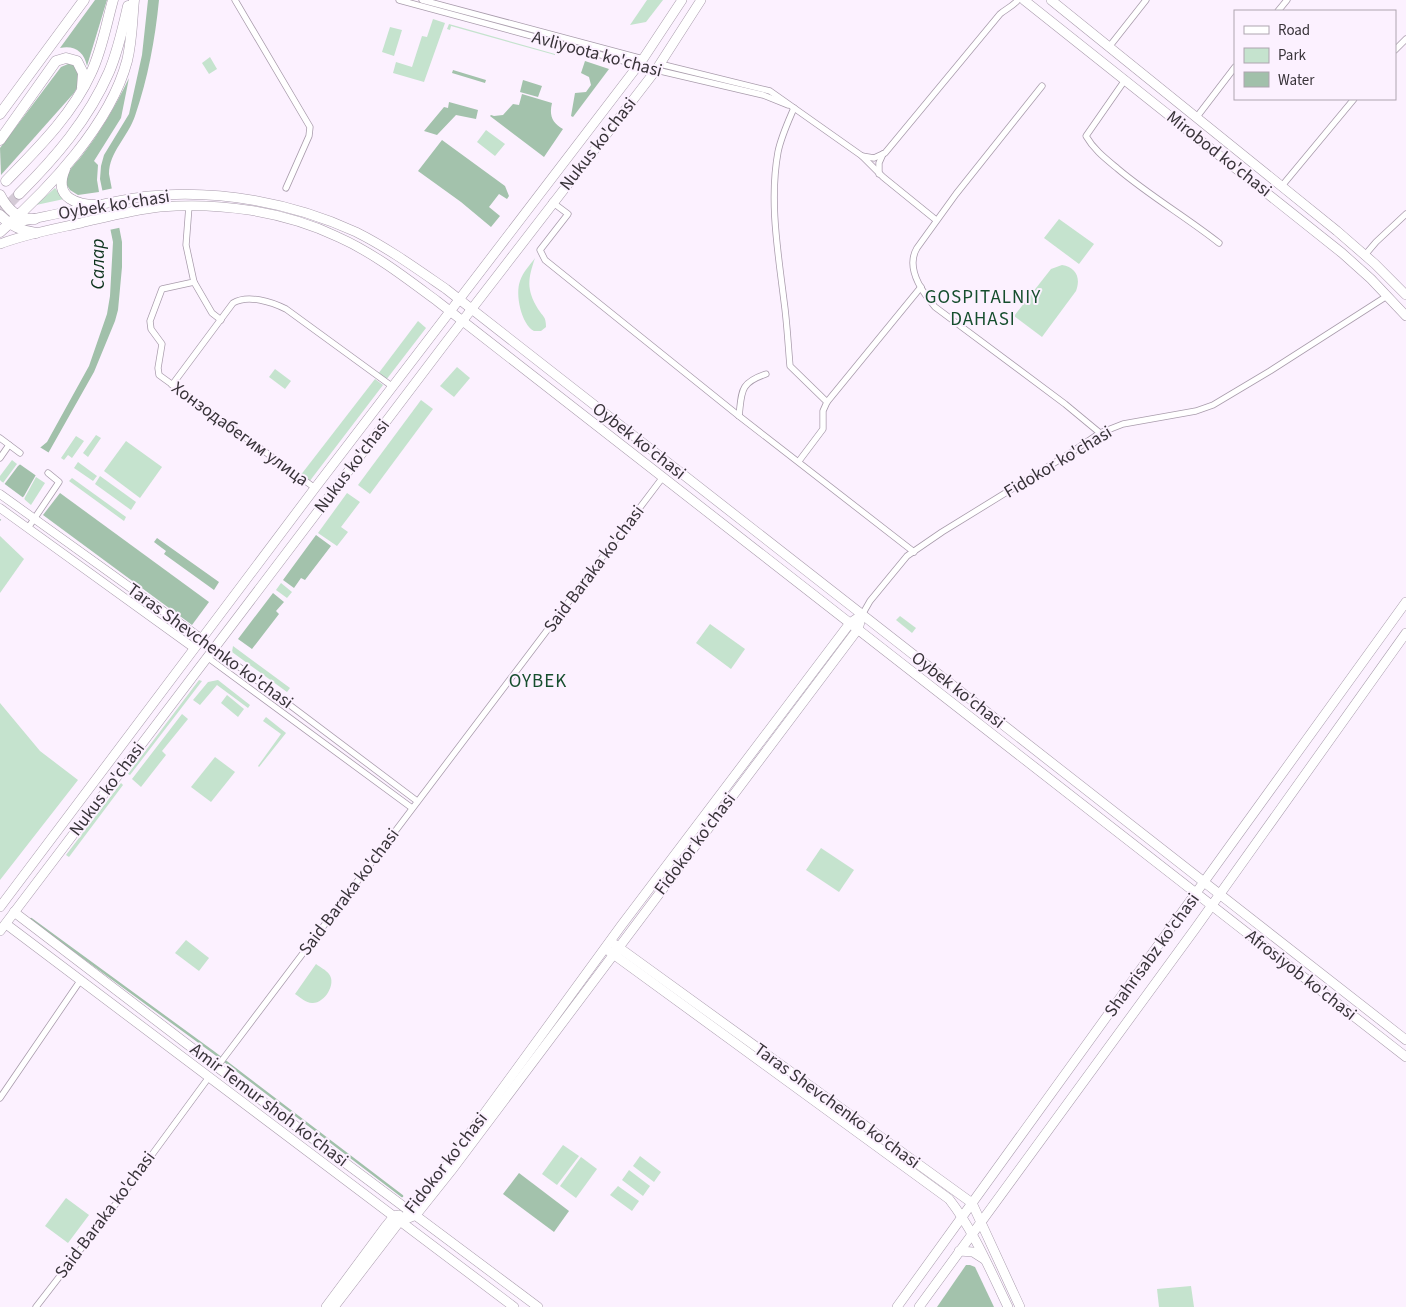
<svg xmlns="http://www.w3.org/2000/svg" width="1406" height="1307" viewBox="0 0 1406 1307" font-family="'Source Sans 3',sans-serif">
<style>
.green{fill:#c5e3ce}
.forest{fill:#a3c2ac}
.water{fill:#a1c0aa}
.pier{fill:#fcf1ff}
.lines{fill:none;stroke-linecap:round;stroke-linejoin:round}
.stream{stroke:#a1c0aa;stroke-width:2.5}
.trunk-tunnel{stroke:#d5cbd7;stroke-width:10;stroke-dasharray:10 5;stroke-linecap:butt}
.minor-casing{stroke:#a99cac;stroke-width:7}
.tertiary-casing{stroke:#a99cac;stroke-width:9}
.secondary-casing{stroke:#a99cac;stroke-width:10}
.primary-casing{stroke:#a99cac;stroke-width:10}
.trunk-casing{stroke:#a99cac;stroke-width:11}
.minor{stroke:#fff;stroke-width:5.5}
.tertiary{stroke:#fff;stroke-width:8}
.secondary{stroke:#fff;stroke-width:9}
.primary{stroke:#fff;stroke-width:9}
.trunk{stroke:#fff;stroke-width:10}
.labels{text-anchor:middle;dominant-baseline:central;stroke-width:4;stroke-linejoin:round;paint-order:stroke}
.street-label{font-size:18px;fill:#383339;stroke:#fcf1ff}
.water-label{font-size:19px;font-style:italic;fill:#0c331c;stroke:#fcf1ff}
.neighbourhood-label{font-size:19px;letter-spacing:1px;fill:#164e2e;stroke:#fcf1ff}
</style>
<rect width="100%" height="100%" fill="#fcf1ff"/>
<g class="green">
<polygon points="647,0 663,0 646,22 630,25"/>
<polygon points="433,19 445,23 424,82 393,73 396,62 412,67 422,36 427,37"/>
<polygon points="449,24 555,54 555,55 451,26 450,30 447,29"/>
<polygon points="390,27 402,30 394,56 382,52"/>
<polygon points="210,57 217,69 209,74 202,63"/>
<polygon points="486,130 505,144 495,156 477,142"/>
<polygon points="55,188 64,199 36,205"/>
<polygon points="1059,219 1094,244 1079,264 1044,238"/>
<path d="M 535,258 C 528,279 526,289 538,309 C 543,317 546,316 546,327 L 541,331 L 534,331 C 521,324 515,294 520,281 C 523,272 530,265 535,258 Z"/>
<path d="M 1062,265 C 1076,267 1081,278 1076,291 L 1042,337 L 1014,316 L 1051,269 Z"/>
<polygon points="418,321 426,328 386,380 378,374"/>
<polygon points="457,367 470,378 454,397 440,386"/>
<polygon points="275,369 291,381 285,389 269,377"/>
<polygon points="375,379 383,385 309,482 300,476"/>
<polygon points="421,400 433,409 370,494 358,485"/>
<polygon points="96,435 101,438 88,457 83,453"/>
<polygon points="76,436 84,441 72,458 68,455 64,460 61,458"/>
<polygon points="126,441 162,467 140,498 104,471"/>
<polygon points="12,460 17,464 3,483 0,480 0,476"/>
<polygon points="78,462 97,476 93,481 74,468"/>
<polygon points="100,476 136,502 131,510 95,484"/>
<polygon points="36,477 45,483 31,505 24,499"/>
<polygon points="72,478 126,517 124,521 69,481"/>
<polygon points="347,493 360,502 341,527 348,532 337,546 318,533"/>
<polygon points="0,536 24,559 0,593"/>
<polygon points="281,583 292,592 287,598 276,590"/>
<polygon points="900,616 916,628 912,633 896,620"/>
<polygon points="710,624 745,649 731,669 696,643"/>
<polygon points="233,646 290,688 287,692 232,652"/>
<polygon points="199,680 202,681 130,775 128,774"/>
<polygon points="218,680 250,705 248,708 217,685 200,705 193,700 208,682"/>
<polygon points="227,695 244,709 238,717 221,703"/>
<polygon points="0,703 40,751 78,780 0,880"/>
<polygon points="182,714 188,719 162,751 166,755 141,787 132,779"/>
<polygon points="266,717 286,733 259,767 258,766 281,734 263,721"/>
<polygon points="215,757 235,772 211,802 191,787"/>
<polygon points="121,783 123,785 69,857 66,855"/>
<polygon points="821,848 854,870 839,892 806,870"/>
<polygon points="186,940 209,958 199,971 175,953"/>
<path d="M 316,964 C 320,967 326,970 329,974 C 337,984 324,1004 312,1003 C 306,1003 300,997 295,994 Z"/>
<polygon points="563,1145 579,1156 557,1185 542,1174"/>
<polygon points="640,1156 661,1172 654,1182 633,1166"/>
<polygon points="581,1157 597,1169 576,1198 560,1186"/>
<polygon points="629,1170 650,1186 643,1196 622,1180"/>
<polygon points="618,1186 639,1201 632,1211 610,1195"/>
<polygon points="66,1198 89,1215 68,1243 45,1226"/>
<polygon points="1191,1286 1194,1307 1159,1307 1157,1289"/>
</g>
<g class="forest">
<path d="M 95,0 L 107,0 L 87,66 C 84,52 75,45 60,48 Z"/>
<polygon points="585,61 609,69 573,117 571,116 575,93 586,92 591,85 589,77 581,73"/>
<path d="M 68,64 L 74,64 C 80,75 81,82 74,93 L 1,175 L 0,148 L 61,67 Z"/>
<polygon points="453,70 486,80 485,83 452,73"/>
<path d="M 129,78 L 121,118 L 94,161 L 98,165 L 97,180 L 99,192 L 78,195 L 70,190 L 66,184 C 65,174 73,166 80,158 C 100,133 115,107 129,78 Z"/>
<polygon points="523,80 542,86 538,97 520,92"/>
<path d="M 522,94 L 552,103 C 549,115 552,123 563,129 L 544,157 L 490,116 L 491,115 L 494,116 L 503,115 L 513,104 L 519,105 Z"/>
<polygon points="449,102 478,110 476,119 456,115 437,135 424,131 444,107 448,108"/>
<polygon points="442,140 505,186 509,196 507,199 499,194 489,207 500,216 491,227 461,202 418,171"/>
<polygon points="60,493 209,602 192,625 43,515"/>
<polygon points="316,535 331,546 305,580 301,578 294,588 283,580"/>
<polygon points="157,538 219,582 214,590 164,554 166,551 154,542"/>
<polygon points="273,593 284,602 276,611 279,614 252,649 238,639"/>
<polygon points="519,1173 569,1211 554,1232 503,1194"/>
<polygon points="966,1265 970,1265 975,1267 994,1307 937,1307"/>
</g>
<path class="water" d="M 148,0 L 159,0 C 155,40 148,78 135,116 C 128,137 109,152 109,174 L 122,242 L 122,267 L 118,310 L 115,321 L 94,372 L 24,496 L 0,521 L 0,490 L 18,466 L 47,442 L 89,366 L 107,314 L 110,296 L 113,242 L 100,179 L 101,166 L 104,155 L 129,114 L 142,55 Z"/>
<g class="pier">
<polygon points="114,188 123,227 109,230 100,191"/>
<polygon points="38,446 51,454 38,477 18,463"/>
<polygon points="2,482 25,499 3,521 0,519 0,486"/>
</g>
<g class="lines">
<polyline class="stream" points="31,919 213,1052 402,1196"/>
<polyline class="trunk-tunnel" points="0,213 19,194"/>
<g class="minor-casing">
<g id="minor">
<polyline points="235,0 310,127 309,136 286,188"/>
<polyline points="399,0 638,65"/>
<polyline points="422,0 643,59"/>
<polyline points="1278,11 1287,0"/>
<polyline points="1109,47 1146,0"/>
<polyline points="1395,50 1406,39"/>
<path d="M 660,64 L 770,91 L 862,156 L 874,158 L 885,153 L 1000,14 C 1006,9 1013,6 1018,0"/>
<polyline points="656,70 763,95 788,105"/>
<path d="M 1125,80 L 1086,136 C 1094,150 1106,159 1118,169 C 1150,196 1186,217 1219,243"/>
<path d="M 1042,86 L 956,194 L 917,248 C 905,268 922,292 935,307 L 1065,404 L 1100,433"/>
<path d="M 794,108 C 788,122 781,137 778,152 C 769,201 778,252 784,301 C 787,322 788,344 790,366 L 827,402"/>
<polyline points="1196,118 1235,67"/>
<polyline points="862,156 883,177 936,220"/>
<polyline points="879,174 879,163 883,154"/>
<polyline points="1281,187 1354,99"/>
<polyline points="552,202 568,214 540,250 545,260 739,416 914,552"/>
<polyline points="189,206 186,245 194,282 162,289 150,321 151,329 162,344 158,368 159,375 315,488"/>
<polyline points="1365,255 1376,242 1406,214"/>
<polyline points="194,282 212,313 221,320"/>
<path d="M 172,385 L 233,303 C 248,294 272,302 286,309 L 393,387"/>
<path d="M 739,416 C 742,392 739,383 766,374"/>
<polyline points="0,438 20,453"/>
<polyline points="0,458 9,445"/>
<polyline points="799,461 823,429 823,411 827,402 921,287"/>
<polyline points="28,528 59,482 48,473"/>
<polyline points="862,615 870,601 907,556 942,532 1072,452 1100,433 1123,424 1196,411 1213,405 1270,371 1387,296"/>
<polyline points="214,648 417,801"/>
<polyline points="207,657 412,808"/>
<polyline points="217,1067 663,477"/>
<polyline points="0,1098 80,981"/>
<polyline points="36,1307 118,1201 209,1077"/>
</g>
</g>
<g class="tertiary-casing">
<g id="tertiary">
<polyline points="0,494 202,639"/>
<polyline points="0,508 194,648"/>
</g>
</g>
<g class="secondary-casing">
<g id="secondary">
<polyline points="14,912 217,1067 538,1307"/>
<polyline points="6,924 514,1307"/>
<polyline points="614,944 972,1203 1020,1307"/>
<path d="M 609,951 L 949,1199 C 974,1231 990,1270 1008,1307"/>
<polyline points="406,1219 416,1215 451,1171 858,629 860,622"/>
<polyline points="959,1251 973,1252 984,1259"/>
<polyline points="326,1307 386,1226 394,1216 399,1215"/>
<polyline points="334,1307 400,1221 415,1208 427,1192 621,926 850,623 862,615"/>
</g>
</g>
<g class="primary-casing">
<g id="primary">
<polyline points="1024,0 1342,253 1371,279 1406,316"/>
<polyline points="1051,0 1337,231 1375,264 1406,295"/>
<path d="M 7,225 C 28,219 49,216 70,211 C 96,206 122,199 149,196 C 218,189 293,203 356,232 C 388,248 417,269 446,289 L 1406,1040"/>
<path d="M 0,244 C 26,234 54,229 81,223 C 107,217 133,210 160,207 C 219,202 284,211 338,237 C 374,253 406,278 437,301 L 1406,1057"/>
<polyline points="0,907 315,488 643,59 682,0"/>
<polyline points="0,931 447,341 656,70 701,0"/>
<polyline points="897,1307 1406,602"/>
<polyline points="919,1307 1195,929 1406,633"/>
</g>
</g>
<g class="trunk-casing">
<g id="trunk">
<polyline points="0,114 84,0"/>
<polyline points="0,140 56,61 66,58 77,61 83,73 82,87"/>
<path d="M 65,169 C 52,199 79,206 102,205"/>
<path d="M 6,181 C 37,149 72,115 91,73 C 102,50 106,25 113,0"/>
<path d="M 19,194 C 55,158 88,120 109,72 C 118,51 123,28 128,6"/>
<path d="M 0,195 C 7,209 18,220 35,219"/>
<path d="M 0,215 C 10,226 22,231 36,233"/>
<path d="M 0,232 C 48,190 110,125 127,61 C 132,41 132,20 134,0"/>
</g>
</g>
<use href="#minor" class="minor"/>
<use href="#tertiary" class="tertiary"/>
<use href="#secondary" class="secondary"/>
<use href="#primary" class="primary"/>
<use href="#trunk" class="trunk"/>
</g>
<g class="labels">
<g class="street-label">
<text transform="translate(597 54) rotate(15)">Avliyoota ko'chasi</text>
<text transform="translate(598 144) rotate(-52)">Nukus ko'chasi</text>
<text transform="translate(1219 154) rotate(38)">Mirobod ko'chasi</text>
<text transform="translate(114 205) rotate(-9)">Oybek ko'chasi</text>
<text transform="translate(240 434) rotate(36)">Хонзодабегим улица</text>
<text transform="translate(639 441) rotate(38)">Oybek ko'chasi</text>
<text transform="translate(1058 462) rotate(-31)">Fidokor ko'chasi</text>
<text transform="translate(352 466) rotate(-53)">Nukus ko'chasi</text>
<text transform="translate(594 569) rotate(-53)">Said Baraka ko'chasi</text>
<text transform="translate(210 646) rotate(36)">Taras Shevchenko ko'chasi</text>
<text transform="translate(958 690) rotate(38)">Oybek ko'chasi</text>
<text transform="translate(107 789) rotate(-53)">Nukus ko'chasi</text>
<text transform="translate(695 844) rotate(-53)">Fidokor ko'chasi</text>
<text transform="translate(349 892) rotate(-53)">Said Baraka ko'chasi</text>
<text transform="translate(1152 955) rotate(-54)">Shahrisabz ko'chasi</text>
<text transform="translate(1301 975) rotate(38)">Afrosiyob ko'chasi</text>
<text transform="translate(269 1105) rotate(37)">Amir Temur shoh ko'chasi</text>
<text transform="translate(837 1106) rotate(36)">Taras Shevchenko ko'chasi</text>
<text transform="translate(446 1163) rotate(-52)">Fidokor ko'chasi</text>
<text transform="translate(105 1215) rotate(-53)">Said Baraka ko'chasi</text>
</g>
<g class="water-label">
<text transform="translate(98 264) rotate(-90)">Салар</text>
</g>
<g class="neighbourhood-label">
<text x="983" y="297">GOSPITALNIY<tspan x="983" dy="22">DAHASI</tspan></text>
<text x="538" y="681">OYBEK</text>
</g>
</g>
<rect x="1234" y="10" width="162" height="90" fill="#fcf1ff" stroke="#aea5b0"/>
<rect x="1244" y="26" width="25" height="8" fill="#ffffff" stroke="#aea5b0"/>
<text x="1278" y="35" font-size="15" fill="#383339">Road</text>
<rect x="1244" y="48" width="25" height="15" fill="#c5e3ce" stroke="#aea5b0"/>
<text x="1278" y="60" font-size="15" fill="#383339">Park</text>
<rect x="1244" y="72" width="25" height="15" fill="#a1c0aa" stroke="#aea5b0"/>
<text x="1278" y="85" font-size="15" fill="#383339">Water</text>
</svg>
